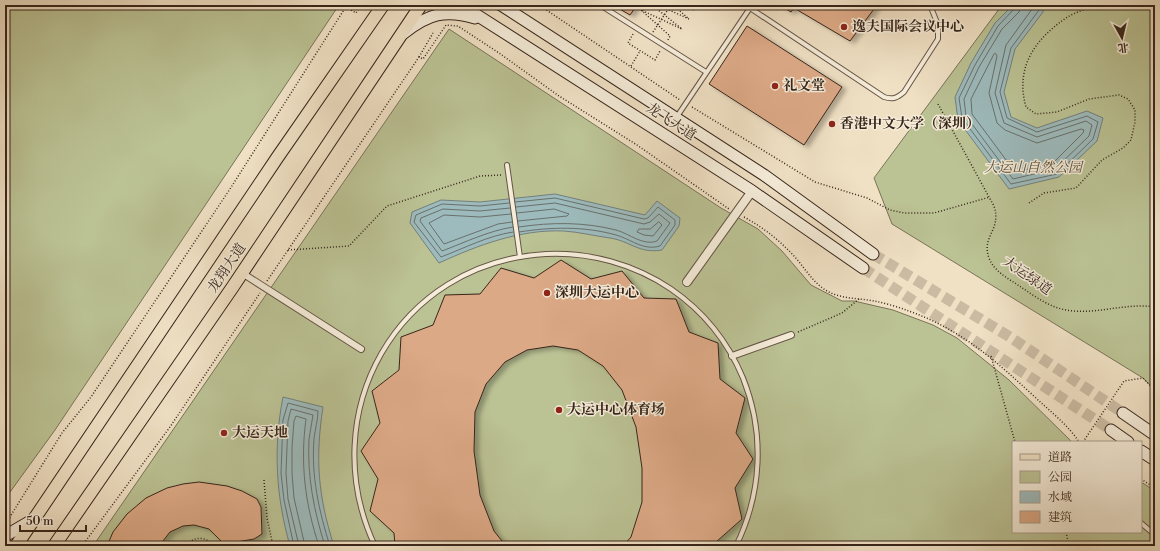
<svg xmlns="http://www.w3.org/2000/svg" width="1160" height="551" viewBox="0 0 1160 551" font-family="'Libre Bodoni','Noto Serif SC',serif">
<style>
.green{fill:#bbc294;stroke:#797458}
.water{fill:#9dbbbd;stroke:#747f7c}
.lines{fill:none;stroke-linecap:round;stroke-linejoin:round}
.shore{stroke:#6a706c;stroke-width:1}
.building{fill:#dca986;stroke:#37251b;filter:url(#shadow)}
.secondary-tunnel{stroke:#cbbba3;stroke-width:11;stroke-dasharray:11 5.5;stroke-linecap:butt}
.service-casing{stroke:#655446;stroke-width:6}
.pedestrian-casing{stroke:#655446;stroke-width:8}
.minor-casing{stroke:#655446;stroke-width:10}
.secondary-casing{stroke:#37251b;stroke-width:13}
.primary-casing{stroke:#37251b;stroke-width:14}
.path{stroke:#37251b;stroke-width:1.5;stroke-dasharray:1 2;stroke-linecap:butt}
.service{stroke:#f5ecd9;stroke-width:4}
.pedestrian{stroke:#f5ecd9;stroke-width:6}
.minor{stroke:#f5ecd9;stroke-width:8}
.secondary{stroke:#f5ecd9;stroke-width:11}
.primary{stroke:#f0e1c5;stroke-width:12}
.poi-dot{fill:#8f2418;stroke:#f5ecd9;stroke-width:1.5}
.labels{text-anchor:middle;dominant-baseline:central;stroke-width:3;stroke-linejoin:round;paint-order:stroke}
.poi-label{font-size:14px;font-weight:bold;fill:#37251b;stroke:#f5ecd9;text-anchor:start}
.street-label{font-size:14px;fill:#37251b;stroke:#f5ecd9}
.park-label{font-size:14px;font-style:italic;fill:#584c39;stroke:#f5ecd9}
</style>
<defs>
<filter id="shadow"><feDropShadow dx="4.5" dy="2.5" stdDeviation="2" flood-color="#0004"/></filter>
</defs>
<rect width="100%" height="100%" fill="#f0e1c5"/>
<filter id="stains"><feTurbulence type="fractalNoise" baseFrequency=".005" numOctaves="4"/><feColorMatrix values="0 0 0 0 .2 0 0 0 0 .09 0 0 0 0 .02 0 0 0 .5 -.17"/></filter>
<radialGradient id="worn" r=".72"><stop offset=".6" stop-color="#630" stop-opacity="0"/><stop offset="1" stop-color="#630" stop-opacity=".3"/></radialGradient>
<g class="green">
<polygon points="5,5 339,5 55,430 5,499"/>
<polygon points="1002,5 1155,5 1155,390 1143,378 892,224 874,178"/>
<polygon points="449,29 721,208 758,229 782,251 811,285 842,301 854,301 893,310 933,325 957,338 1009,380 1072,442 1013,442 1013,532 1141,532 1141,482 1155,491 1155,546 93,546"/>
</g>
<g class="water">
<polygon points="1013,5 1044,5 1043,12 1015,49 1004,92 1011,117 1037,128 1087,111 1103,118 1097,141 1059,177 1009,189 958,120 955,97 971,63 995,23"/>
<path d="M 555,194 L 645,215 L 657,201 L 680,218 L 679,226 L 662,250 C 639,254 630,241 610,238 C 595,236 579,232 564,231 C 521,229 478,245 439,263 L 410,223 L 412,212 L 441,200 L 480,202 Z"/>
<path d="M 283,397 L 323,407 C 315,459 318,496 334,546 L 290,546 C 276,497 273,448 283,397 Z"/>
</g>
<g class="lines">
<g class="shore">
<polyline points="1016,5 1014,9 998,26 975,65 959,98 962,118 1011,184 1057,174 1093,139 1098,122 1087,116 1037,132 1007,118 1000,92 1011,48 1039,10 1040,5"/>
<polyline points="1021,5 1019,12 1002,29 979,67 964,99 966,116 1013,179 1055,169 1089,136 1092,125 1086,121 1037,137 1004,123 995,93 1006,45 1035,5"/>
<polygon points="996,54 997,56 989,93 997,123 1005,130 1037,143 1081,129 1084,130 1083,133 1052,164 1015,172 972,114 971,99 994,54"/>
<path d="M 515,202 L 555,198 L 644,219 L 648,218 L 658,207 L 675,220 L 675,225 L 660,246 C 643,251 631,239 616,235 C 584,226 551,227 519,232"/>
<path d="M 509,203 L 480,206 L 442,204 L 416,215 L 414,222 L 441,257 C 465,248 487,236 513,232"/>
<path d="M 516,207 L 555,203 L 644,224 L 650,222 L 659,214 L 670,223 L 657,241 C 643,246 630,234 616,230 C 584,222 552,222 519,227"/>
<path d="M 510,208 L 480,211 L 443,209 L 421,218 L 420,221 L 442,251 C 466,242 488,231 513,227"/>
<polyline points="517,213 554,209 569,214 567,216 518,221"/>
<polyline points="511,214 480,217 444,215 429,223 444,244 498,224 512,222"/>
<polygon points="659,222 662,225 653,236 644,235 637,232 639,229 650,229"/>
<path d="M 294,546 L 284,500 L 281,473 L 283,420 L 288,403 L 318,411 C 318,420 315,429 314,439 C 311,475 319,512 330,546"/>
<path d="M 299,546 L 288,499 L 286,473 L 288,421 L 291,409 L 313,415 C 312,423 310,431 309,439 C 307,476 314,511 325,546"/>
<path d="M 305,546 L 294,498 L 292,473 L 292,447 L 294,421 L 296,416 L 306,419 C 300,463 305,504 319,546"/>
</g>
</g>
<g class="building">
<polygon points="613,5 637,5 630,15"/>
<polygon points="780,5 877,5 850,41 794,8 791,12"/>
<polygon points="747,26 842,87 804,145 709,84"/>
<polygon points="561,260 591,279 622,271 644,298 676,299 689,332 718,343 720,379 745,398 736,433 753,459 735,488 742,519 716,542 715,546 623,546 631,537 642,502 642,468 636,427 622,390 603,366 578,350 553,346 527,350 505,362 486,384 475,412 474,451 480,495 494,531 506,546 395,546 394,533 370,511 378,479 361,451 380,423 372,391 399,370 401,337 433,325 445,295 480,294 501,268 534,278"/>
<polygon points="199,482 227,486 242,491 257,499 261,507 262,534 254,539 224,544 209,529 194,525 183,526 170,532 159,546 107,546 113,532 127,514 146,498 167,488 183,484"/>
</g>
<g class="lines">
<g class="secondary-tunnel">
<polyline points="873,254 1010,337 1123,413"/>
<polyline points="863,268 1111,430"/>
</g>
<g class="service-casing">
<g id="service">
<polyline points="600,5 706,72"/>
<path d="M 750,8 L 884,97 C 893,100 897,98 904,92 L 938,39 L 938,25 L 930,5"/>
<polyline points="676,118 752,5"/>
<polyline points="507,165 520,257"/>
<polyline points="1141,523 1155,535"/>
<path d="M 375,546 C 313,414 397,262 546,254 C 590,252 634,264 671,289 C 703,311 728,342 743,378 C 765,433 762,493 736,546"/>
</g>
</g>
<g class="pedestrian-casing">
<g id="pedestrian">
<polyline points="242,273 361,349"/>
<polyline points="732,356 791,335"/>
</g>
</g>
<g class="minor-casing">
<polyline id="minor" points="687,282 752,191"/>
</g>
<g class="secondary-casing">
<g id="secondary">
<polyline points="461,5 752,191 863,268"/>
<polyline points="501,5 764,175 873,254"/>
<path d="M 404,33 C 428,14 445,9 475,18"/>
<polyline points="1123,413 1155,435"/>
<polyline points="1111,430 1128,442"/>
<polyline points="1141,451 1155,460"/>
<polyline points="5,536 34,519"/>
</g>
</g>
<g class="primary-casing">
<g id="primary">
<polyline points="16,546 277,158 383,5"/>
<polyline points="54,546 232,288 421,5"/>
</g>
</g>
<g class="path">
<polyline points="539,5 680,100"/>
<polyline points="652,5 682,29 641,10 670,36 668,40"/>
<polyline points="658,5 689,19 673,5"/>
<polyline points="685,5 694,10 690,5"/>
<polyline points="346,7 356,13 361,5"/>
<polyline points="653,32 671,5"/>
<polyline points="633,34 628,43 655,60 660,51"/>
<polyline points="419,57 433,33"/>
<polyline points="631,66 640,51"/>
<path d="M 938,104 L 994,206 C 1002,230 981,236 989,258 C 994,271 1007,278 1018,285 C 1030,293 1043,303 1058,308 C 1090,318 1122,302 1155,307"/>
<polyline points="692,107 815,182 867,198 890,210 904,213 934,213 990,197"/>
<path d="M 1029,203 L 1044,193 L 1076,188 L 1102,160 L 1123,148 L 1131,140 L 1135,122 L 1135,110 L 1128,99 L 1119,95 L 1089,99 L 1057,112 L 1036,114 L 1026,107 C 1015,68 1034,40 1066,18 C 1075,12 1087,9 1097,5"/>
<path d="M 744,217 C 764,228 779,240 794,256 C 805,268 813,283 827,291 C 841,299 858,298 874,301 C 885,303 898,307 909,311 C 962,330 996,361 1037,399 C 1051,412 1069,426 1079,442"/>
<polyline points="288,250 349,246 387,206 480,176 502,175"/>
<polyline points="267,281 419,57 423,59 446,25 458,26 499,53 559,96 637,145 729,209"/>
<polyline points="798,332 842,313 859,299"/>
<polyline points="991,356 1015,442"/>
<polyline points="1083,442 1124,381 1143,378 1155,391"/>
<polyline points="1141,479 1155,488"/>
<polyline points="264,480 267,518 273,546"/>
<polyline points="5,521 8,520 62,433 91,397 230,189 347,5"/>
<polyline points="1066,532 1069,546"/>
<polyline points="82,546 170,427 260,293"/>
<path d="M 185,546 C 193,536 206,536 215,546"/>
<polyline points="253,546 272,543"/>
</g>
<use href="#service" class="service"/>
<use href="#pedestrian" class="pedestrian"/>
<use href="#minor" class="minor"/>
<use href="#secondary" class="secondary"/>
<use href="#primary" class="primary"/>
</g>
<g class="poi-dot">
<circle cx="844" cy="27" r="4"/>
<circle cx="775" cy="86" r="4"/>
<circle cx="832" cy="124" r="4"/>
<circle cx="547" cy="293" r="4"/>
<circle cx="559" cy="410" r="4"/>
<circle cx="224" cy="433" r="4"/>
</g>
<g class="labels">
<g class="poi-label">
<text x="852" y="27">逸夫国际会议中心</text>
<text x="783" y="86">礼文堂</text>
<text x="840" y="124">香港中文大学（深圳）</text>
<text x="555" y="293">深圳大运中心</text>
<text x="567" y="410">大运中心体育场</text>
<text x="232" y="433">大运天地</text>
</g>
<g class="street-label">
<text transform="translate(671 122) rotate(33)">龙飞大道</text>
<text transform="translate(227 268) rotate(-56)">龙翔大道</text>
<text transform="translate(1027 276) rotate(35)">大运绿道</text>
</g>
<g class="park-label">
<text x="1033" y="168">大运山自然公园</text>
</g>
</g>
<rect width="1160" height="551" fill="none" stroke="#f0e1c5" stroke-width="20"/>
<rect x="6" y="6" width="1148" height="539" fill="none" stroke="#37251b" stroke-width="2"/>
<rect x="10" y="10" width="1140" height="531" fill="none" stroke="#37251b"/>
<rect x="1012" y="441" width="130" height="92" fill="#f5ecd9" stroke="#a99c8d"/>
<rect x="1020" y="454" width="20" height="6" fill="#f0e1c5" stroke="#a99c8d"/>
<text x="1048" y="461" font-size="12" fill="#37251b">道路</text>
<rect x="1020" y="471" width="20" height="12" fill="#bbc294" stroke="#a99c8d"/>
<text x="1048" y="481" font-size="12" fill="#37251b">公园</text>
<rect x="1020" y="491" width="20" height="12" fill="#9dbbbd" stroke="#a99c8d"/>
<text x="1048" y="501" font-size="12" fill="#37251b">水域</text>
<rect x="1020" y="511" width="20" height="12" fill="#dca986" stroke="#a99c8d"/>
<text x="1048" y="521" font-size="12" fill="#37251b">建筑</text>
<g transform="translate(1122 38) rotate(172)" stroke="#f5ecd9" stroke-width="3" paint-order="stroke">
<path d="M0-3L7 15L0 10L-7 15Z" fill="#37251b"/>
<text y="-6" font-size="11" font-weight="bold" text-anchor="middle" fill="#37251b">北</text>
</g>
<path d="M20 525v6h66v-6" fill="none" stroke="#37251b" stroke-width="2"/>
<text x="26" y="525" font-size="12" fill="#37251b" stroke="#f5ecd9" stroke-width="3" paint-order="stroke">50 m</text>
<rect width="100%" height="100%" filter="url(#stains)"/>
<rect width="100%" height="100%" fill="url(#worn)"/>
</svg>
